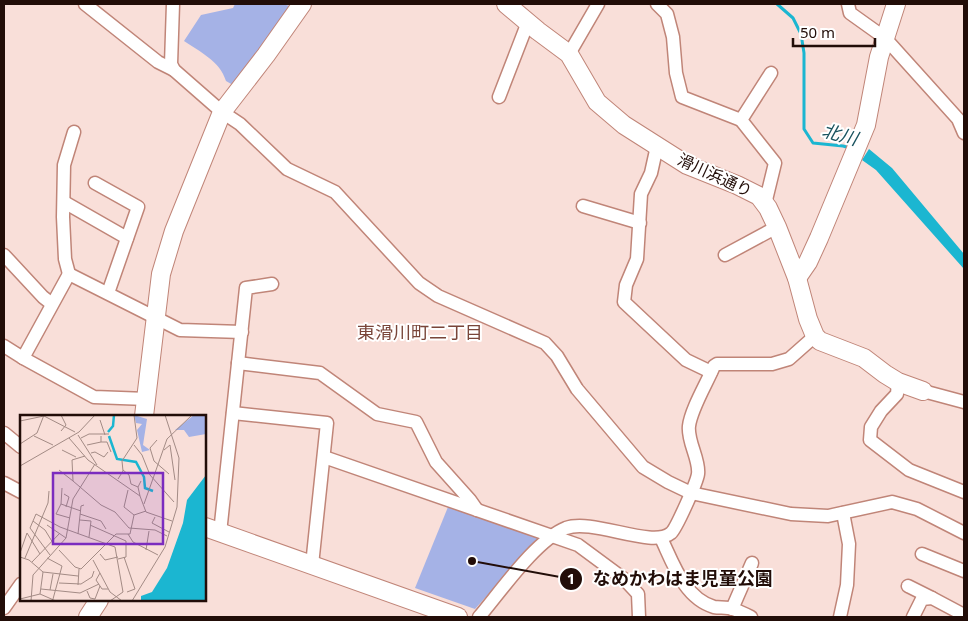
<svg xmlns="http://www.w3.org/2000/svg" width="968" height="621" viewBox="0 0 968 621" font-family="'Noto Sans','Noto Sans JP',sans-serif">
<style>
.green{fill:#a5b2e6}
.water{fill:#1bb6d1}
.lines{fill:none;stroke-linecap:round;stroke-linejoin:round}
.stream{stroke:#1bb6d1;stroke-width:3}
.street-casing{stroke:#c08578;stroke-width:15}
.secondary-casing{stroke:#c08578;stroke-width:20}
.street{stroke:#fff;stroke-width:12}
.secondary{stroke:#fff;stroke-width:18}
.labels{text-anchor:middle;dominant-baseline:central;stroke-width:4;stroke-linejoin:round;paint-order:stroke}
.street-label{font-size:16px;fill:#220d08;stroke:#fff}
.water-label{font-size:18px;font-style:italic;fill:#1a535f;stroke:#fff}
.neighbourhood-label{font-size:18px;fill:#794539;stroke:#fff}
.inset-river{fill:none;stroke:#1bb6d1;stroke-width:2.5}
.inset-road{fill:none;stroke:#a38b85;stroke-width:1}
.view{fill:#7b2cbf;fill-opacity:0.15;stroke:#7b2cbf;stroke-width:2.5}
.inset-edge{fill:none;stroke:#220d08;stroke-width:2.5}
.leader{fill:none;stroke:#220d08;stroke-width:2}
.callout-dot{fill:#220d08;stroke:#fff;stroke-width:2}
.mark-label{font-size:15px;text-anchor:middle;font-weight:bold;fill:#fff}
.callout-label{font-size:18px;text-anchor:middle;font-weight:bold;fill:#220d08;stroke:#fff;stroke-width:4;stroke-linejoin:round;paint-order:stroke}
</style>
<rect width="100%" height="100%" fill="#f9dfd9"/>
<g class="green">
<path d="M 235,4 L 282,4 L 290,6 L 233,85 L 226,81 C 220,61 200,52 184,41 L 201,15 L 233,8 Z"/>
<polygon points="448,507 543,533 475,609 415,588"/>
</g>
<polygon class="water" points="869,149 892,168 964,254 964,269 876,170 862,160"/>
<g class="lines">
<polyline class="stream" points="777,4 793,18 801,34 804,53 804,129 813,143 843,146 850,148"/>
<g class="street-casing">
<g id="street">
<polyline points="85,4 158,62 174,70"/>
<polyline points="173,4 171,64 174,70 222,112 240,124 287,169 335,192 419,283 438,296 545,343 557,356 577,389 643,467 668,482 691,493 791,514 828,516 892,502 917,509 964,533"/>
<polyline points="657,4 667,14 673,37 676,73 682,97 741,120"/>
<polyline points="848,4 850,13 885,38 958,119 964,133"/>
<polyline points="569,54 598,4"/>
<polyline points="499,97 528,22"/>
<polyline points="657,146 651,173 641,194 637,259 626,285 624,302 686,360 711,372"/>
<polyline points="95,183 138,207 108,293"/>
<polyline points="64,202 127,238"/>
<polyline points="765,204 775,163 741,120 771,73"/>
<polyline points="583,206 640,223"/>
<polyline points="4,255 43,297 52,304"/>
<polyline points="725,255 777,227"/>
<polyline points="69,274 65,259 63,217 64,165 74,132"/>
<polyline points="4,346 23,358"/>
<polyline points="238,363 320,373 377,414 416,422 436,462 470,500 477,510"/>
<polyline points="898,382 897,394 881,411 871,427 870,440 909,470 964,492"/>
<polyline points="923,391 964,402"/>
<polyline points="147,399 94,397 23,358 69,274 180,330 242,332"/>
<polyline points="233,413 327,423 312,565"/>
<polyline points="4,433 21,447"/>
<polyline points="324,457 578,545 624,579 638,594 639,617"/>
<polyline points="4,483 21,492"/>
<polyline points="220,533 246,288 272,284"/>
<path d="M 661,538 C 673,563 684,598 714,607 C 720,608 727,607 733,609 C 739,611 745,614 751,617"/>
<polyline points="922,554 964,571"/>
<polyline points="908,586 932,598"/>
<polyline points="4,608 21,584"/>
<polyline points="732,609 752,563"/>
<path d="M 479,617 C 501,591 536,540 566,528 C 593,518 652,549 671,533 C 676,529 697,482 698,474 C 700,460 687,441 689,426 C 691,409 707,383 714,366 L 717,364 L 772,364 L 789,359 L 815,336"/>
<polyline points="840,617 847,585 849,544 843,513"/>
<polyline points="913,617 922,599 932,598 964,615"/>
</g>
</g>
<g class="secondary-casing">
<g id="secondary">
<polyline points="506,4 538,31 569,54 597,102 624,125 687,165 737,185 759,196 768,208 777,227 797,278 808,319 815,336 820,341 864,358 885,374 898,382 923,391"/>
<polyline points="797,278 808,262 819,238 866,125 879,57 896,4"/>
<polyline points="144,416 161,274 174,231 222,112 266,55 302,4"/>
<polyline points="205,527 458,617"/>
<polyline points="88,617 99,600"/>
</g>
</g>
<use href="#street" class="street"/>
<use href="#secondary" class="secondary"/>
</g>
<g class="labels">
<g class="street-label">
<text transform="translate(715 175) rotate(25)">滑川浜通り</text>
</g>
<g class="water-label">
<text transform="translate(840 134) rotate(15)">北川</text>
</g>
<g class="neighbourhood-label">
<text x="420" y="332">東滑川町二丁目</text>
</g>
</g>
<g transform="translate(20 415)">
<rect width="186" height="186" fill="#f9dfd9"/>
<path d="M 114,0 L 127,4 L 123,30 L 130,35 L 122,37 L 117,15 L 122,9 L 116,8 ZM 174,0 L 186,0 L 186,19 L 169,22 L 164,15 L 155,15 Z" fill="#a5b2e6"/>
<path d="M 186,60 L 186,186 L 121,186 L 121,181 L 132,177 L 147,153 L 163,108 L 167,85 Z" fill="#1bb6d1"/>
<path class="inset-river" d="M 88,17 L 93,11 L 94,0M 89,21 L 97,44 L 116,47 L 124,62 L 125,73 L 133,76"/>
<path class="inset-road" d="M 41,0 L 46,10 L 41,16M 80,5 L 85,20M 0,6 L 24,1 L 55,17M 58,20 L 77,50M 14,21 L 33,30M 49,23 L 68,45 L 120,81 L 126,97 L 152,106M 61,23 L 69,19 L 89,19M 137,25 L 130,33 L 134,46 L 149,59M 81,27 L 87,27 L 91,37M 0,29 L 17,18 L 24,0M 67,30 L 81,27 L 81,21M 114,30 L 122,40 L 130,60 L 154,87M 42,35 L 56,42M 144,35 L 150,30 L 155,65M 71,38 L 75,37 L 84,42 L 88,37M 65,41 L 52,45 L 53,66 L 81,90 L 95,97 L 109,113 L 135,115 L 147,121M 0,51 L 59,17 L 75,0M 39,55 L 53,66M 103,55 L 109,60 L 111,69 L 118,72M 98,64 L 103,56 L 102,46 L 117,23 L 114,0M 108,75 L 104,92 L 114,100M 44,79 L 49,82 L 46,92M 120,81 L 118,72 L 121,66M 41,89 L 42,73M 124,89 L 147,24 L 172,0M 60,99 L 81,106 L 86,114M 135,102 L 132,108 L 149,117M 50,103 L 36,99 L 41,89 L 61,96M 60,105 L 71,106 L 69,122M 13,106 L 25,115 L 33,128M 27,110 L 46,123M 70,110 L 106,126 L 106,142 L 98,144M 7,118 L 20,139M 58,119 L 61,91 L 64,90M 108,119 L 113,127 L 138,140M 39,135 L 55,152 L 61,154 L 96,119 L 110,119 L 114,100 L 126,96M 126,135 L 129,116M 0,138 L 7,118M 80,139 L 85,145 L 98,142M 30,140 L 10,113 L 16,99 L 40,112 L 95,132 L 103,177M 0,142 L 9,145 L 23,157 L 58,161M 104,142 L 115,174 L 107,177M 5,143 L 28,88 L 29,76M 27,143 L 42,151 L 33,184M 73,145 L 90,177 L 102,186M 12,147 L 40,118M 80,158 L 76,165 L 82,174 L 88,174M 39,168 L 61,169 L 72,162 L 74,156M 58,170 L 59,154M 21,174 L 60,178 L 79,169M 30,175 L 33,159M 67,176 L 70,183 L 75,184 L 80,171M 20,179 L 23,157M 0,184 L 20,179 L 36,186M 11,186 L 13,160 L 46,123 L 53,84 L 75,49M 90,186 L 103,177M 112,186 L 145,132 L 157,92 L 159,43 L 145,0"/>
<path class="view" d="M 33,58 L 143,58 L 143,129 L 33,129 Z"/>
<rect width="186" height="186" class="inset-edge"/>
</g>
<path class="leader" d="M472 561L571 579"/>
<g class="callout-dot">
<circle cx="472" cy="561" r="5"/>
<circle cx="571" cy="579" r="12"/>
</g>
<g class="mark-label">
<text x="571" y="584">1</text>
</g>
<g class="callout-label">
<text x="683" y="585">なめかわはま児童公園</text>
</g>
<rect width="968" height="621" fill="none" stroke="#220d08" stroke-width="10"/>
<path d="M793 38v8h82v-8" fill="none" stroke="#220d08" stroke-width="2.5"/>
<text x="800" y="38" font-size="15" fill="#220d08" stroke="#ffffff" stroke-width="4" paint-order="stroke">50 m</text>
</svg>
